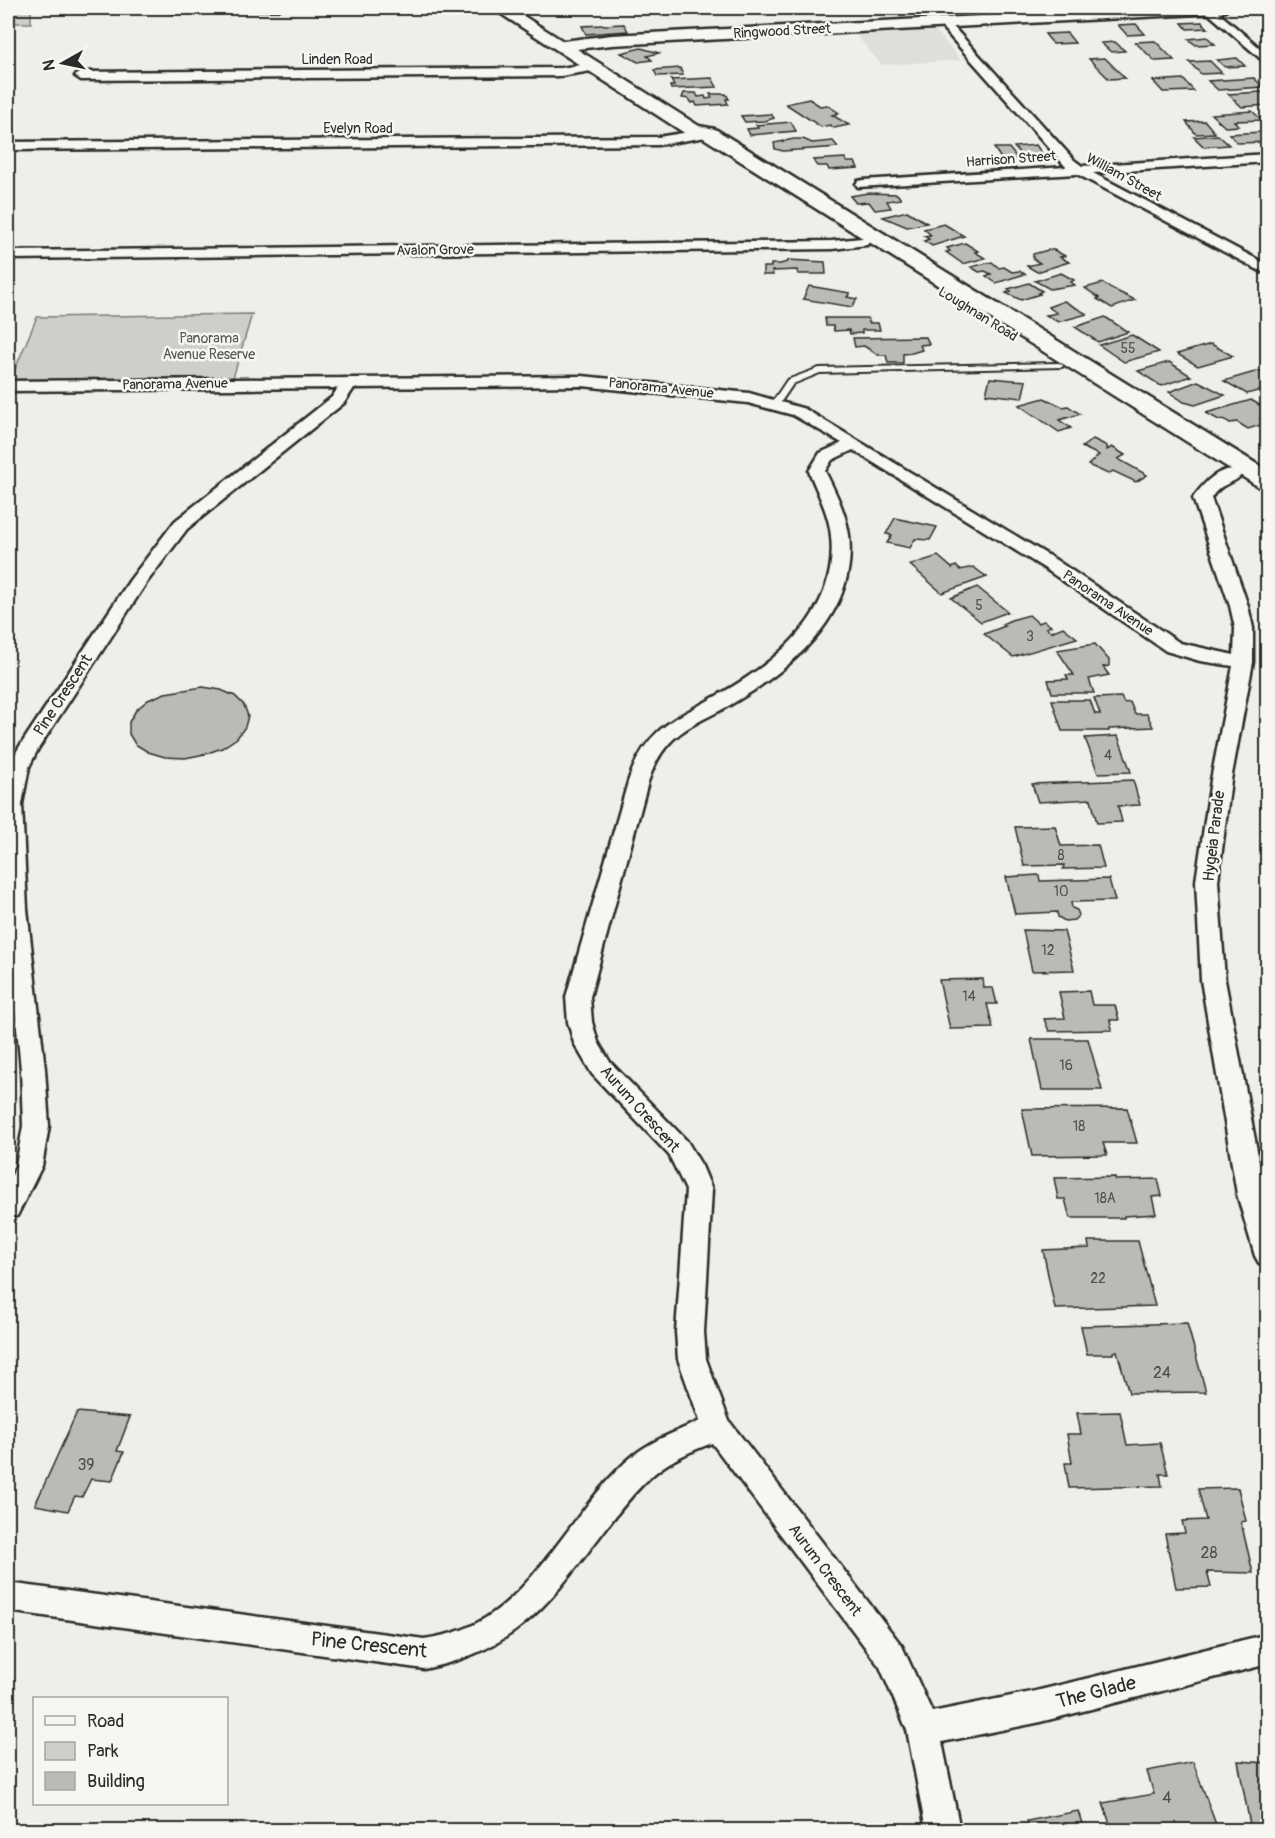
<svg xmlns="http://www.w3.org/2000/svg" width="1275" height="1838" viewBox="0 0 1275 1838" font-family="Pangolin,sans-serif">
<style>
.built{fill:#dededb}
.green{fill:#cececa;stroke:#7c7c7a;stroke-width:1.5}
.building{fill:#babab7;stroke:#2b2b2b;stroke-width:1.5}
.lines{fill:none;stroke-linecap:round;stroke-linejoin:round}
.service-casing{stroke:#2b2b2b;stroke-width:4}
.minor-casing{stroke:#2b2b2b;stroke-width:5}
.secondary-casing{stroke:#2b2b2b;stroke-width:5}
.service{fill:#f6f6f2;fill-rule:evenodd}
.minor{fill:#f6f6f2;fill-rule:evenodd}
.secondary{fill:#f6f6f2;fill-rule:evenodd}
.labels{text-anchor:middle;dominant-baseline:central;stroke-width:5;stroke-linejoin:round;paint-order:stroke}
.far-street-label{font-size:14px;fill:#2b2b2b;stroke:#f6f6f2}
.far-park-label{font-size:14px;fill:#545453;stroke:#f6f6f2}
.number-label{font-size:14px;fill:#4f4f4e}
.street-label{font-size:16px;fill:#2b2b2b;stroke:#f6f6f2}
.near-number-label{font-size:16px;fill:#4f4f4e}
.near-street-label{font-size:20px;fill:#2b2b2b;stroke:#f6f6f2}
</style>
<rect width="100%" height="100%" fill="#eeeeea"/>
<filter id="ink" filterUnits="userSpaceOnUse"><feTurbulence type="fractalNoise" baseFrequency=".0167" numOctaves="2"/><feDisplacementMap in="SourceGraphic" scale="12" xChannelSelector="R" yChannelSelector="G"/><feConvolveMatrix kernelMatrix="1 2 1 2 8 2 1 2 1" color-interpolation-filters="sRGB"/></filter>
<g filter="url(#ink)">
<polygon class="built" points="935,30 961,60 882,65 856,35"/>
<g class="green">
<rect x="8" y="8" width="23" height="15"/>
<polygon points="252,314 233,378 10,381 37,317"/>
</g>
<g class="building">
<polygon points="1202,22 1208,28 1187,29 1182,23"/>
<polygon points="624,24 628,31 586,34 582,26"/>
<polygon points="1136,24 1145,34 1127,35 1118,25"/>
<polygon points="1067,33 1075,43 1053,44 1045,34"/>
<polygon points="1207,37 1215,44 1196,45 1188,39"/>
<polygon points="1155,41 1174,60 1155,61 1135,42"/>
<polygon points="1115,42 1125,51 1111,52 1101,43"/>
<polygon points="641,48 659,53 647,56 652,60 638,62 621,53"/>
<polygon points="1105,58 1125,78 1109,79 1089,59"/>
<polygon points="1237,58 1245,66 1225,67 1217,60"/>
<polygon points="1210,61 1222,73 1201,74 1189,62"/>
<polygon points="680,68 683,75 657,76 654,70"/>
<polygon points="712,78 717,87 671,89 670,86 674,86 671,80"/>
<polygon points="1254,78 1263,87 1218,90 1208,81"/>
<polygon points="1183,79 1194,91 1163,92 1153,81"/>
<polygon points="1262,92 1268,97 1268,105 1242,107 1228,94"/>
<polygon points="684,93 696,93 698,97 705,96 706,99 712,98 710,94 726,94 729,99 726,99 728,104 697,106 695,102 692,103 689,99 682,98"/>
<polygon points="809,99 820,106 827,105 839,113 832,115 849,125 834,128 830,125 821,127 786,104"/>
<polygon points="1252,111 1262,120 1234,121 1239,126 1225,127 1211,114"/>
<polygon points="771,114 774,118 765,121 745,122 741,116"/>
<polygon points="1205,121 1215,133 1196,134 1186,122"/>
<polygon points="791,122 796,131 750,135 747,129 758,128 756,125"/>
<polygon points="1262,132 1268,137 1268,142 1238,143 1229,134"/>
<polygon points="1218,135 1229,145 1204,147 1194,137"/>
<polygon points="794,139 803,139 812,143 833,141 838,147 783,151 775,149 774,143"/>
<polygon points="1036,145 1045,158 1025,159 1014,147"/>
<polygon points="994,148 1009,148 1018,159 1002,160"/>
<polygon points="845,158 847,162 855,162 858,168 829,170 827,166 817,166 813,160"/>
<polygon points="868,193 897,194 901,199 887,201 891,208 875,210 869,202 856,203 850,196"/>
<polygon points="907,211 927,223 907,227 883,217"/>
<polygon points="944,224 964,236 932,246 924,241 929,239 924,236 931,235 924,229"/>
<polygon points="965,243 978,251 975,252 985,258 963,264 946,252 950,251 947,248"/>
<polygon points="1048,250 1054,250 1065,256 1060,257 1069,262 1037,272 1027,266 1040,263 1033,259 1033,254"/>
<polygon points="788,260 825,262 826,274 798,274 797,270 772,271 773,275 763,275 763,267 771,267 771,264 780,264 788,262"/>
<polygon points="992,262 999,268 1004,267 1012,272 1019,271 1025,274 996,283 986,276 991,274 985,271 979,272 971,267"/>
<polygon points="1061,273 1074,280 1071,282 1075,285 1050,289 1035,281"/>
<polygon points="1029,283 1042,291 1038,293 1040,294 1021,300 1006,293 1011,291 1008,289"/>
<polygon points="1103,283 1110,288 1135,300 1112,308 1097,299 1099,298 1085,288"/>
<polygon points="809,286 850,293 847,297 857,299 852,307 803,299"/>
<polygon points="1064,301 1087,314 1058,322 1046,315 1057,313 1048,307"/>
<polygon points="1105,317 1128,332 1098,342 1075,327"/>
<polygon points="825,318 868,318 869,323 878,323 880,330 862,330 862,333 850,334 849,330 834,331 833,326 826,326"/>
<polygon points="1132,335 1159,352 1124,362 1099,345"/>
<polygon points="926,337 929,344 920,345 922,350 912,353 903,354 903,363 888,363 886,355 878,355 864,346 855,347 853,338"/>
<polygon points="1211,344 1233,356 1198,366 1177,354"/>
<polygon points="1169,362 1191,376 1161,386 1138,371"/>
<polygon points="1258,371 1268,377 1268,388 1247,394 1224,381"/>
<polygon points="990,378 1026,381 1022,398 986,394"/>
<polygon points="1198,381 1225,395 1195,405 1184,402 1169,392"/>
<polygon points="1044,398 1063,407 1068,406 1080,414 1059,420 1071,428 1059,432 1019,405"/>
<polygon points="1251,400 1268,410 1268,416 1260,419 1267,423 1248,429 1237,422 1230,423 1223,419 1219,420 1206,413"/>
<polygon points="1093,439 1107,446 1107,450 1112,447 1125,455 1118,459 1147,475 1136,482 1113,471 1108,474 1088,465 1099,455 1082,447"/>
<polygon points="895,518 937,527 930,540 915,539 910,548 887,543 892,535 886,534"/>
<polygon points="938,556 952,568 956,566 960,570 973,567 987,577 942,593 910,565"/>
<polygon points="977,587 1008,612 981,622 951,598"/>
<polygon points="1029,615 1038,623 1044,621 1051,626 1046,628 1051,632 1063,627 1077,638 1013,657 984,634 1005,626 1002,624 1011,620"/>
<polygon points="1095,644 1109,660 1109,666 1103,667 1109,675 1089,679 1094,693 1052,693 1048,680 1068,679 1066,675 1074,675 1057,650"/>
<polygon points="203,687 221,690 235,696 244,705 248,716 245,727 237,738 222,748 205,754 185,758 165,757 148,752 135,744 129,734 129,722 136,710 148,700 165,693"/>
<polygon points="1121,697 1124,703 1130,702 1135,714 1147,714 1153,727 1109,729 1109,731 1062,731 1052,700 1090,700 1095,714 1100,714 1094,698"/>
<polygon points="1118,736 1131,772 1098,773 1085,738"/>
<polygon points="1133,780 1140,805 1118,806 1122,822 1097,823 1091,799 1038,802 1032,784"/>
<polygon points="1055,826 1061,846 1098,845 1104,868 1063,869 1064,865 1024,866 1015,827"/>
<polygon points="1039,875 1040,881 1109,879 1115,901 1071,902 1072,908 1077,910 1079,915 1074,920 1065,921 1058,917 1057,912 1015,914 1006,877"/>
<polygon points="1023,930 1064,931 1074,970 1032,971"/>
<polygon points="983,979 984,988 993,988 997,1004 987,1004 993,1028 950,1029 939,980"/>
<polygon points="1089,991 1092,1005 1115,1005 1119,1020 1110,1020 1112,1030 1049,1031 1044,1019 1065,1018 1059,992"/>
<polygon points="1031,1039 1088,1039 1102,1090 1042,1090"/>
<polygon points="1127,1108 1137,1143 1103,1143 1107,1155 1032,1156 1022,1109"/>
<polygon points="1115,1177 1115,1180 1158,1179 1162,1196 1152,1197 1156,1214 1124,1216 1124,1218 1070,1218 1065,1199 1058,1199 1054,1178"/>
<polygon points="1088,1241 1138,1241 1155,1306 1055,1309 1043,1250 1089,1248"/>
<polygon points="1187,1323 1206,1392 1129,1393 1117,1351 1113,1352 1113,1354 1087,1354 1081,1326"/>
<polygon points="77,1412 130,1417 117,1451 124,1452 112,1481 91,1479 82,1497 75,1496 68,1511 35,1505"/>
<polygon points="1120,1412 1127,1445 1160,1443 1168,1474 1160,1474 1162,1486 1069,1488 1065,1463 1072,1463 1067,1434 1081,1434 1077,1413"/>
<polygon points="1238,1488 1246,1521 1241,1522 1253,1573 1207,1572 1211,1587 1176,1588 1165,1534 1185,1533 1182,1521 1206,1520 1198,1489"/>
<polygon points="1238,1761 1268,1763 1268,1830 1251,1830"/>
<polygon points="1193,1762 1218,1830 1112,1830 1103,1803 1154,1794 1147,1771"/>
<polygon points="1078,1811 1084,1830 1030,1830 1027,1821"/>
</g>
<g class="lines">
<g class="service-casing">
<g id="service">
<polygon points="182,8 191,8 174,13 171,11"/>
<polygon points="198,8 282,8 279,10 201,10"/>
<polygon points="332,8 341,8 347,10 344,12"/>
<polygon points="1059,363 1063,365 1062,367 820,373 793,384 778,406 771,404 787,380 819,368"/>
</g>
</g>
<g class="minor-casing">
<g id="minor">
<polygon points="1202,8 1213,8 1268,55 1268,65"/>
<polygon points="944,20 948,21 1074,160 1082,166 1268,154 1268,162 1093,173 1268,265 1268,275 1077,174 858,187 856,184 858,181 863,180 1066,167 940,25 940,21"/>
<polygon points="593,63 599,67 597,70 561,76 81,80 75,76 81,72 561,68"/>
<polygon points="708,129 714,133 712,136 658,145 8,150 8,142 658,137"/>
<polygon points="862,238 867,239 869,242 867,245 832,249 8,259 8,251 832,241"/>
<path d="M 582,376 L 749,393 L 805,409 L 1056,560 L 1180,643 L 1234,655 L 1235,628 L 1230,606 L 1193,498 C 1204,483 1219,465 1240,470 L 1242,474 C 1233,486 1223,480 1211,498 L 1248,606 L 1253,628 L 1253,662 L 1231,780 L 1218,881 L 1225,980 L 1268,1209 L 1268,1266 L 1259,1263 L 1255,1256 L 1237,1194 L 1201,980 L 1196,881 L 1211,780 L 1233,666 L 1200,661 L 1166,651 L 1044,568 L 853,450 L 832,460 L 825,471 C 835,491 846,513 849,535 C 858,612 796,666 735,702 C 693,727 665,730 648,782 L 590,997 L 592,1022 L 598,1042 L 610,1062 L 687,1141 L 702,1166 L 712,1190 L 704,1332 L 706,1359 L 729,1421 L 902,1646 L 932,1712 L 1036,1691 L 1268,1634 L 1268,1664 L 1036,1723 L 942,1742 L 960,1830 L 926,1830 L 907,1730 L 880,1667 L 712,1443 C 692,1451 672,1459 655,1473 C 636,1489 619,1511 604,1531 C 549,1603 518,1650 424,1669 L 8,1611 L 8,1583 L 424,1639 C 437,1637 451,1634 464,1629 C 535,1602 577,1500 635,1454 C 655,1439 678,1431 700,1421 L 678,1359 L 676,1332 L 686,1190 L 669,1155 L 592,1074 L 574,1043 L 568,1022 L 566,997 L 628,782 C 646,727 674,720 720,694 C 780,660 839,611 831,536 C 829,513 817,492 809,471 L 820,453 L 842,443 L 793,415 L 748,403 L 582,386 L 354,388 L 344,403 L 187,529 L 147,582 L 38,749 L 29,767 L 22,804 L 27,909 L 45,1069 L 49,1126 L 42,1166 L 17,1216 L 8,1219 L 8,1184 L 16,1166 L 23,1126 L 21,1069 L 8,936 L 9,767 L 18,749 L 130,580 L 175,521 L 332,397 L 338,388 L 8,391 L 8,381 Z"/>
</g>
</g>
<g class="secondary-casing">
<polygon id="secondary" points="492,8 511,8 563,41 612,35 1135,8 1227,8 1225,11 1219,13 612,45 577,49 699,126 715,129 1268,471 1268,489 1259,487 702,137 686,134"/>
</g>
<use href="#service" class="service"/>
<use href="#minor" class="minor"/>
<use href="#secondary" class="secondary"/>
</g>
</g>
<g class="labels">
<g class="far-street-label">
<text transform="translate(782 31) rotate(-3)">Ringwood Street</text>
<text x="337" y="59">Linden Road</text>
<text x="358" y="128">Evelyn Road</text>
<text transform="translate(1011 159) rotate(-4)">Harrison Street</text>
<text transform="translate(1124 177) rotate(29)">William Street</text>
<text transform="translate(435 250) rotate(-1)">Avalon Grove</text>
<text transform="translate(978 314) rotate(32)">Loughnan Road</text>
<text transform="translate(175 384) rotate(-1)">Panorama Avenue</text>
<text transform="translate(661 388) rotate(6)">Panorama Avenue</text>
<text transform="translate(1108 603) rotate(34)">Panorama Avenue</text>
</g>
<g class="far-park-label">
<text x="209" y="338">Panorama<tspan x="209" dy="16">Avenue Reserve</tspan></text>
</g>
<g class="number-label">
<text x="1128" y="348">55</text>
<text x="979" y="605">5</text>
<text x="1030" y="636">3</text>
<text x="1108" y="755">4</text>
<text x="1061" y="855">8</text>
<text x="1061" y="891">10</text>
<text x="1048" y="950">12</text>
<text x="969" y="996">14</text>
<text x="1066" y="1065">16</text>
<text x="1079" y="1126">18</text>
<text x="1105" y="1198">18A</text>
<text x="1098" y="1278">22</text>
</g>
<g class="street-label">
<text transform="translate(63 695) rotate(-57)">Pine Crescent</text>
<text transform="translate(1214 836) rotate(-83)">Hygeia Parade</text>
<text transform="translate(640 1109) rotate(48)">Aurum Crescent</text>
<text transform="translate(825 1570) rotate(53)">Aurum Crescent</text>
</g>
<g class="near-number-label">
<text x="1162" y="1373">24</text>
<text x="86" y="1465">39</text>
<text x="1209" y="1553">28</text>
<text x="1167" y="1798">4</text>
</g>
<g class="near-street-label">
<text transform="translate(369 1645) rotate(6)">Pine Crescent</text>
<text transform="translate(1096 1692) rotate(-14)">The Glade</text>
</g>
</g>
<rect width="1275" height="1838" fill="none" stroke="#f6f6f2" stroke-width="30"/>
<rect x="15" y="15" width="1245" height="1808" fill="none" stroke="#2b2b2b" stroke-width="2" filter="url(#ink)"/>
<rect x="33" y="1697" width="195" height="108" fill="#f6f6f2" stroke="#a5a5a2" stroke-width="1.5"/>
<rect x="45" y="1716" width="30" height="9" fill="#f6f6f2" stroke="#a5a5a2" stroke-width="1.5"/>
<text x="87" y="1727" font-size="18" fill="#2b2b2b">Road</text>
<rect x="45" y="1742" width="30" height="18" fill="#cececa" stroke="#a5a5a2" stroke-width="1.5"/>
<text x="87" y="1757" font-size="18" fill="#2b2b2b">Park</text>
<rect x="45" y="1772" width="30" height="18" fill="#babab7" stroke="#a5a5a2" stroke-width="1.5"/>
<text x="87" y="1787" font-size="18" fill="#2b2b2b">Building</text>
<g transform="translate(63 63) rotate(261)" stroke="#f6f6f2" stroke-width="4.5" paint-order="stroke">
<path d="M0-4.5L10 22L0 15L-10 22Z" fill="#2b2b2b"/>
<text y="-9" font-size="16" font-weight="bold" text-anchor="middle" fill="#2b2b2b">N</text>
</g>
</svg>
